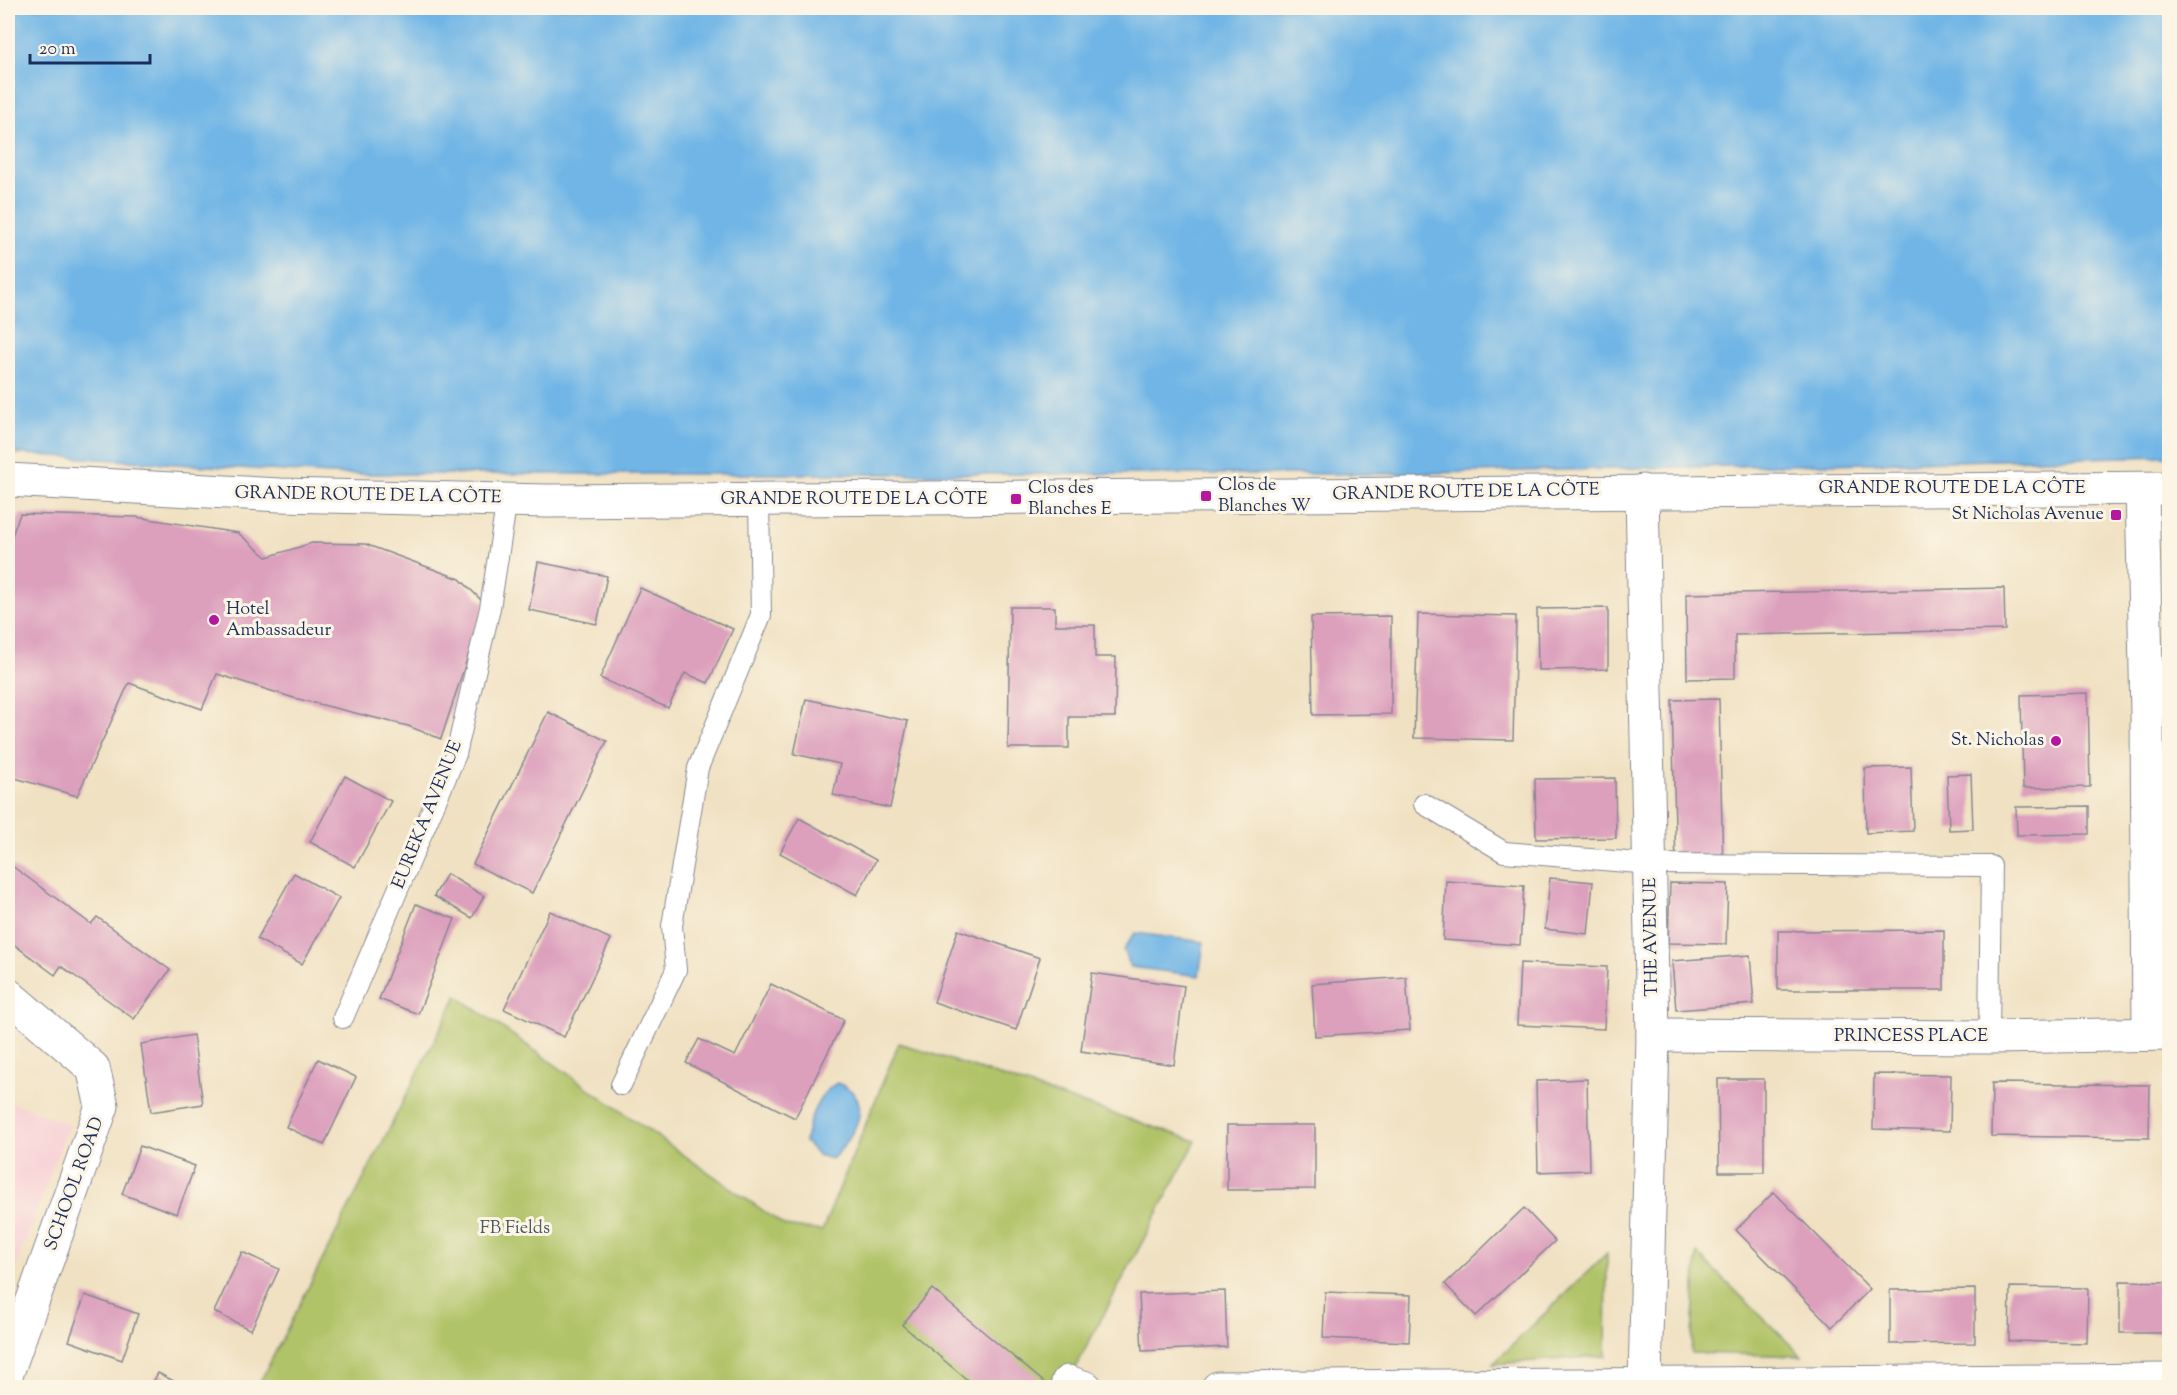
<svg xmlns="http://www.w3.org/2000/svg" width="2177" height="1395" viewBox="0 0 2177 1395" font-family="'Sorts Mill Goudy',serif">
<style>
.built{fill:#f7cfd5}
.green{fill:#b1c367;stroke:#667962;stroke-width:1.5}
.water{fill:#6fb5e6;stroke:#4572a2;stroke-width:1.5}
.building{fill:#dc9fbc}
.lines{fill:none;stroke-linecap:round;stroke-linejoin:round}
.lane-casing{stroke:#868890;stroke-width:22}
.street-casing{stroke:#868890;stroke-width:35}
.primary-casing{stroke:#868890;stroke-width:35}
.lane{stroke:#fff;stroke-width:20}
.street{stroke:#fff;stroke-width:33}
.primary{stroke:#fff;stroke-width:33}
.poi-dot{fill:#b5179e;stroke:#fcf5e5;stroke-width:2}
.labels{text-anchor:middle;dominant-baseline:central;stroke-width:6;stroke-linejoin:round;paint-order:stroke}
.poi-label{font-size:18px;fill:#1b2f5e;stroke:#fcf5e5;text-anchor:start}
.street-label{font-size:18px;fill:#1b2f5e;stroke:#fcf5e5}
.park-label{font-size:18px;fill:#485b61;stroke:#fcf5e5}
</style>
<rect width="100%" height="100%" fill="#fcf5e5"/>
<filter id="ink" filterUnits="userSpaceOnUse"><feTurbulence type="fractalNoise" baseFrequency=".0167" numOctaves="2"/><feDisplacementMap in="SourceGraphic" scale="12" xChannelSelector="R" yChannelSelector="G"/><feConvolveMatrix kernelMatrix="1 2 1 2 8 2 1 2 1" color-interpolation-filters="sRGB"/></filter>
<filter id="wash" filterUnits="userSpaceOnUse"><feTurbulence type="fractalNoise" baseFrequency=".008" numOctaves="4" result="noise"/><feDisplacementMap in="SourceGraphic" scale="24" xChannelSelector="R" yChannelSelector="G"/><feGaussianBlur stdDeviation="1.35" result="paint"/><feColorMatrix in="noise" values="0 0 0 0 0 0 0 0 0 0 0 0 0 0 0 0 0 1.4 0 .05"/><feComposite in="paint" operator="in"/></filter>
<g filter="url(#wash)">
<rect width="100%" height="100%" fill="#f0e1c2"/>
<polygon class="built" points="8,1101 69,1124 8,1288"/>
<g class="green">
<polygon points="457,996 785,1226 822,1231 899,1043 1196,1141 1065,1387 257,1388"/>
<polygon points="1607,1253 1606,1356 1493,1364"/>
<polygon points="1697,1253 1802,1356 1691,1353"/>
</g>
<g class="water">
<polygon points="8,8 2169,8 2169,456 1387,474 330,474 8,453"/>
<polygon points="1135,933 1204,942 1199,976 1131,967 1123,950"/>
<path d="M 837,1083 C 879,1098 853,1138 832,1159 L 818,1155 L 805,1142 C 808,1121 818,1093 837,1083 Z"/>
</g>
<g id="blocks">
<g class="building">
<polygon points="20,514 136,517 238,533 267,557 312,543 365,544 460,579 485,604 441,739 408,726 294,698 217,674 202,709 129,683 77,796 8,776 8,546"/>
<polygon points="538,562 607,576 597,624 529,610"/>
<polygon points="640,588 733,629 708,683 685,673 668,708 600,678"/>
<polygon points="2004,588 2005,630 1735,635 1735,678 1687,679 1686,594"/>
<polygon points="1010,607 1055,607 1055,625 1095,625 1095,657 1116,657 1115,717 1069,717 1069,748 1008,748"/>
<polygon points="1608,608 1608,669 1538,670 1537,609"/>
<polygon points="1418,614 1516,616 1513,740 1414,738"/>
<polygon points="1391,616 1391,714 1313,715 1311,617"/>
<polygon points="2088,693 2090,787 2023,788 2021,695"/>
<polygon points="806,699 908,721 890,808 833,795 840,764 794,754"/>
<polygon points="1719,699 1723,868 1676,869 1672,700"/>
<polygon points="548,712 607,741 532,893 473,864"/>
<polygon points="1911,767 1913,831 1866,833 1865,768"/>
<polygon points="1971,774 1973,829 1949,830 1947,775"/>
<polygon points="345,776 391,801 355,867 310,842"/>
<polygon points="1615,778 1616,838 1536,839 1535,779"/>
<polygon points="2089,806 2089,834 2017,835 2016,807"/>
<polygon points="799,818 876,860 857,895 780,853"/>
<polygon points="8,863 91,924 97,917 170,970 134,1019 61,966 55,975 8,940"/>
<polygon points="294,873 339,898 302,964 257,939"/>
<polygon points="447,874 484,896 472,918 434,896"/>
<polygon points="1550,878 1593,882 1588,934 1545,929"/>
<polygon points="1446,881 1524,886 1520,945 1443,940"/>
<polygon points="1670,883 1728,884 1726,944 1668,943"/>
<polygon points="416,904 455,919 418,1014 379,999"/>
<polygon points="550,911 611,939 564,1037 504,1009"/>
<polygon points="958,930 1040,958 1016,1030 934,1002"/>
<polygon points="1944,930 1944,990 1778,990 1778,931"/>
<polygon points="1750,955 1754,1004 1676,1010 1672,961"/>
<polygon points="1520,963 1607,967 1604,1029 1517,1025"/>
<polygon points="1092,973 1184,986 1174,1065 1081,1051"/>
<polygon points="1406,977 1410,1030 1315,1036 1312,984"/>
<polygon points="771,984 844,1020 795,1118 686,1063 699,1039 735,1056"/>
<polygon points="193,1035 203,1104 151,1112 141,1044"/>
<polygon points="318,1059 356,1077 324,1145 286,1127"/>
<polygon points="1874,1074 1951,1075 1950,1131 1873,1129"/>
<polygon points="1587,1079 1589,1170 1538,1172 1536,1081"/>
<polygon points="1718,1079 1764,1079 1764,1172 1719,1172"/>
<polygon points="1992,1083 2150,1085 2149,1138 1991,1136"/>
<polygon points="1227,1125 1315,1125 1315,1189 1227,1190"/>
<polygon points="140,1146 195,1166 177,1214 122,1194"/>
<polygon points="1774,1192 1870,1289 1832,1327 1736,1230"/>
<polygon points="1524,1208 1555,1241 1476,1316 1445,1284"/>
<polygon points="242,1252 279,1269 251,1330 214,1312"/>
<polygon points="2120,1281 2170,1282 2170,1333 2120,1333"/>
<polygon points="2010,1287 2088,1288 2087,1343 2009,1341"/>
<polygon points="932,1289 1051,1388 977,1388 902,1325"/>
<polygon points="1975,1289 1975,1343 1890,1344 1890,1290"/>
<polygon points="1225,1291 1227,1347 1142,1351 1139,1294"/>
<polygon points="1325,1292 1411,1295 1409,1342 1323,1338"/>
<polygon points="85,1295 138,1314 122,1360 69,1341"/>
<polygon points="158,1373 187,1388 150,1388"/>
</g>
</g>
</g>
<g filter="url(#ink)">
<use href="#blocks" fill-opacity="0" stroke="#868890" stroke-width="1.5"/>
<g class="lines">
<g class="lane-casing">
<g id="lane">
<polyline points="1424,804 1504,852 1651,864 1991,866 1989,1037"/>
<polyline points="343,1018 456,754 490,608 507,499"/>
<polyline points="621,1085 676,970 672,926 698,768 761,615 759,500"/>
</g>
</g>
<g class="street-casing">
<g id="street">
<polyline points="2142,489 2147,714 2149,1034"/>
<polyline points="1642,491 1653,1035 1645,1383"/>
<polyline points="8,995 93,1068 102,1106 8,1370"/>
<polyline points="1653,1035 1989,1037 2170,1034"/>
<polyline points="1068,1382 1086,1388"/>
<polyline points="1218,1388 2170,1380"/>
</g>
</g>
<g class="primary-casing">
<polyline id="primary" points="8,480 280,495 548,501 2170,488"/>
</g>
<use href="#lane" class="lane"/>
<use href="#street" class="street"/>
<use href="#primary" class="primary"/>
</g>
</g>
<g class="poi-dot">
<rect x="1200" y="490" width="12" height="12" rx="3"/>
<rect x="1010" y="493" width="12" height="12" rx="3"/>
<rect x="2110" y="509" width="12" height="12" rx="3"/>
<circle cx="214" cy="620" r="6"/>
<circle cx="2056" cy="741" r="6"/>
</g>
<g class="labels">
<g class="poi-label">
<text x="1218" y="486">Clos de<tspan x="1218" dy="21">Blanches W</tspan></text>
<text x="1028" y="489">Clos des<tspan x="1028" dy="21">Blanches E</tspan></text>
<text x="2104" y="515" text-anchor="end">St Nicholas Avenue</text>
<text x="226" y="610">Hotel<tspan x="226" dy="21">Ambassadeur</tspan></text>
<text x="2044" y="741" text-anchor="end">St. Nicholas</text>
</g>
<g class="street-label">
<text x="1952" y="489">GRANDE ROUTE DE LA CÔTE</text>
<text transform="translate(1466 493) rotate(-1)">GRANDE ROUTE DE LA CÔTE</text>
<text transform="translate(368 496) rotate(1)">GRANDE ROUTE DE LA CÔTE</text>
<text x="854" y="500">GRANDE ROUTE DE LA CÔTE</text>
<text transform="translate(428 815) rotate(-68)">EUREKA AVENUE</text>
<text transform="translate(1652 937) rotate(-91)">THE AVENUE</text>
<text x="1911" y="1037">PRINCESS PLACE</text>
<text transform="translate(75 1184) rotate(-70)">SCHOOL ROAD</text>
</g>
<g class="park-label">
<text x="515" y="1229">FB Fields</text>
</g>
</g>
<rect width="2177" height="1395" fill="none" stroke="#fcf5e5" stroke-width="30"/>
<path d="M30 54v9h120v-9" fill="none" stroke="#1b2f5e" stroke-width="3"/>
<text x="39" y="54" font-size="18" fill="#1b2f5e" stroke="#fcf5e5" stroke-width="4.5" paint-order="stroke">20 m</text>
</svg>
